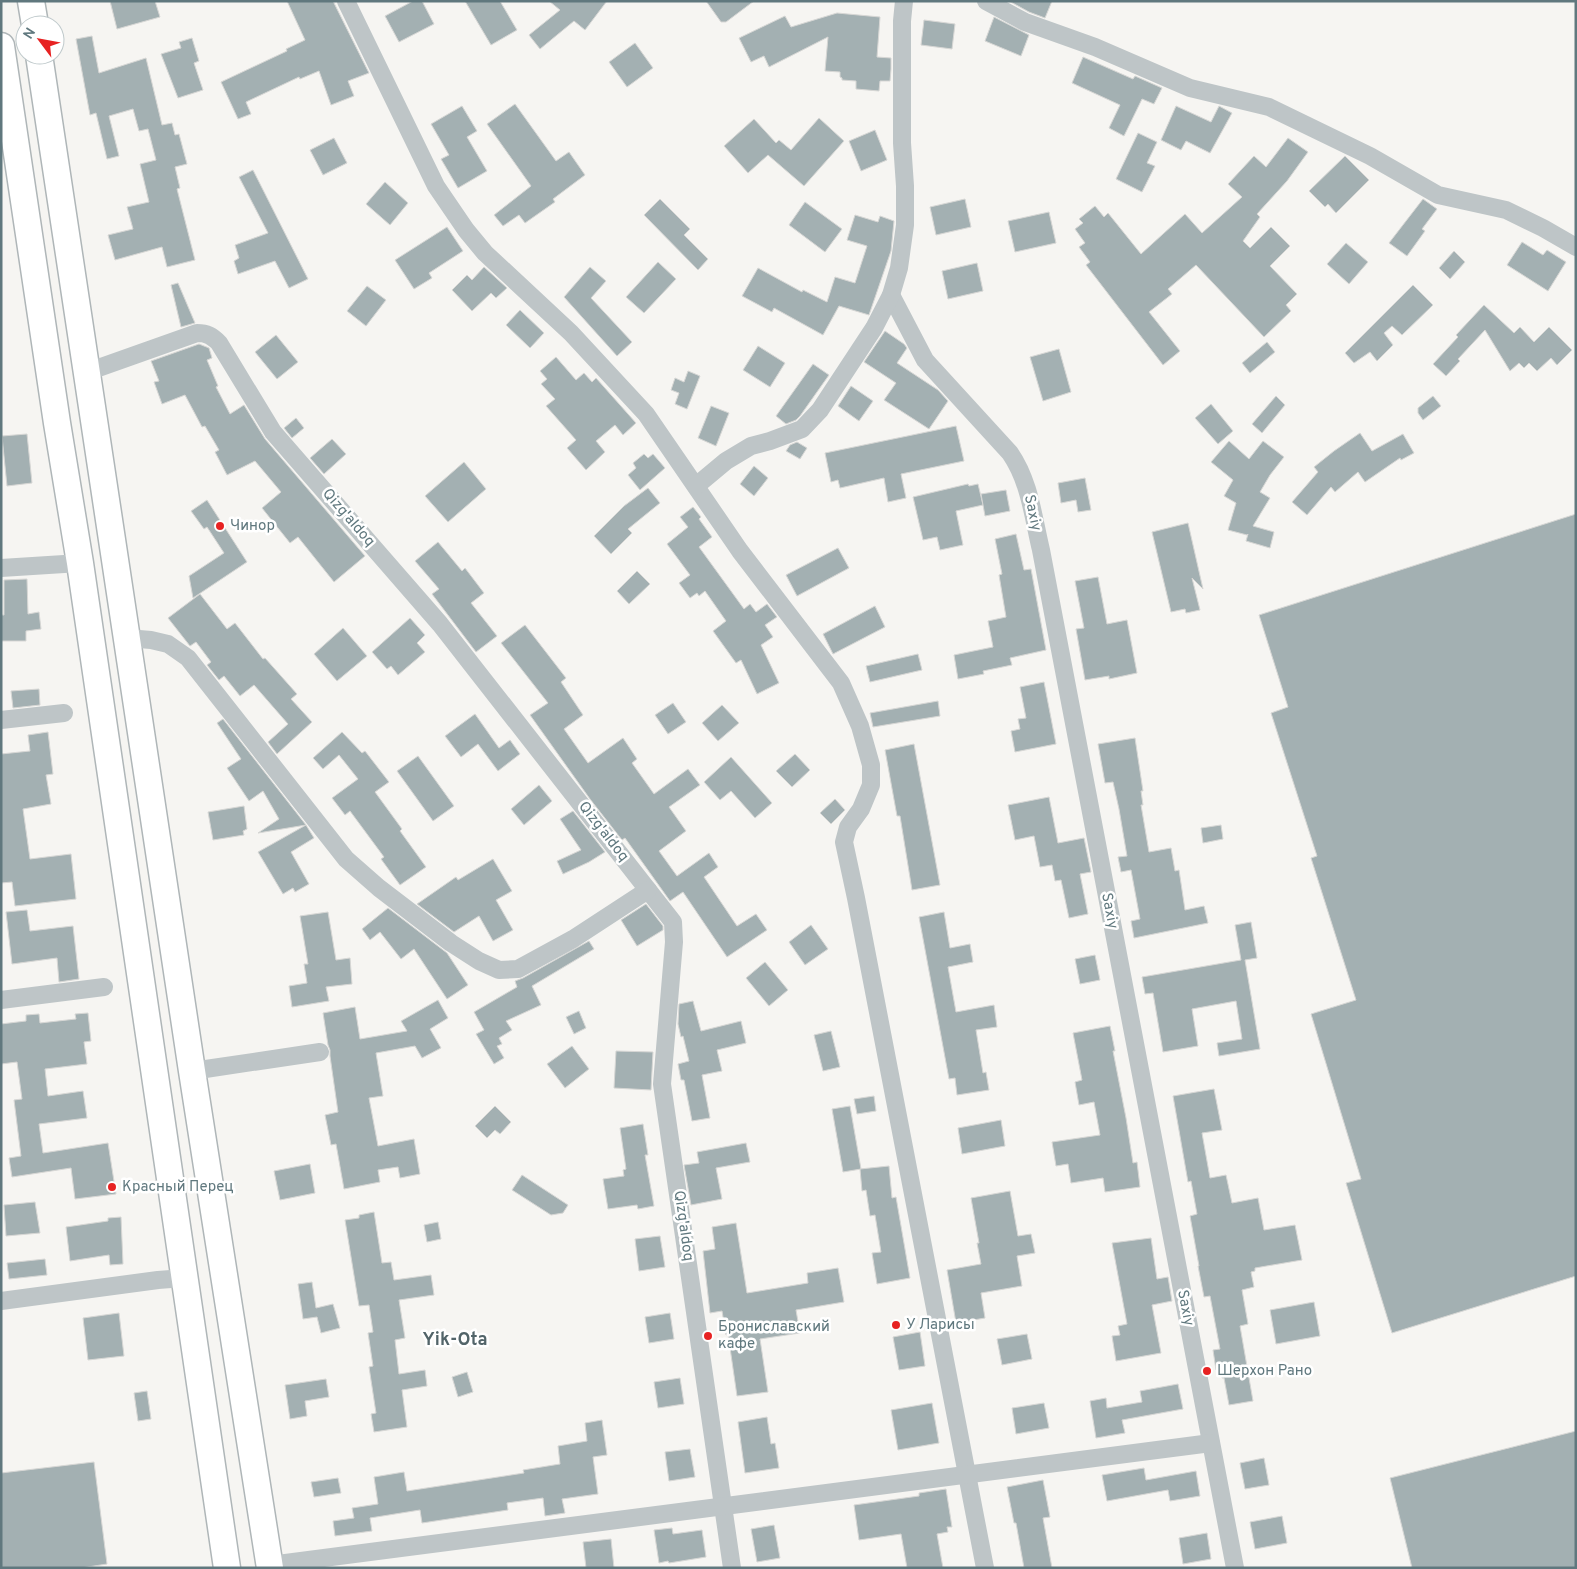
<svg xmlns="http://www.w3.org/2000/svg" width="1577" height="1569" viewBox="0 0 1577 1569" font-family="Overpass,sans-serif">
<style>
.building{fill:#a3b0b2;stroke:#d7d7d5}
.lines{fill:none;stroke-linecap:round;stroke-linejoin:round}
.highway-casing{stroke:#afb6b8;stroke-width:29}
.minor{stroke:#bec5c7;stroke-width:18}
.highway{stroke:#fff;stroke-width:26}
.poi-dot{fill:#e72222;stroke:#fff;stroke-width:2}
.labels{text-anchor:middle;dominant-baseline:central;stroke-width:5;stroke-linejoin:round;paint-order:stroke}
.street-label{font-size:15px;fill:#60787e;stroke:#fff}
.poi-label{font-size:15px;fill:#60787e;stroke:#fff;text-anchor:start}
.quarter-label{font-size:18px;font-weight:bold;fill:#526469;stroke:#fff}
</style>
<rect width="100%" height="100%" fill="#f6f5f2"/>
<g class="building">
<polygon points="110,1 155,1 160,17 117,29"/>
<polygon points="287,1 333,1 369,73 348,81 354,96 331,105 319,71 300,79 299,77 246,102 251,114 238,119 221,82 287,51 286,49 305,40"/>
<polygon points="413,1 422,1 434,24 399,42 385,16"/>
<polygon points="465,1 500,1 517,30 491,45"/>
<polygon points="549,1 607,1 585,30 574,21 540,49 529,35 560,10"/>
<polygon points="706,1 754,1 726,22 721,22"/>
<polygon points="1009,1 1052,1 1045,18 1029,12"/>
<polygon points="837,13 880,17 877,57 891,58 891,69 890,81 880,81 879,91 856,89 856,81 842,80 842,78 840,77 840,72 825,71 828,37 769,67 764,56 751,62 739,38 785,16 791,27"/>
<polygon points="994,17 1029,35 1021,56 985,41"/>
<polygon points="924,20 955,24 952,49 921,45"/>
<polygon points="92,36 99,73 146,58 162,125 172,123 175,135 179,134 187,164 175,167 180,188 177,189 195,260 167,267 162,247 115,260 108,235 133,229 127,207 149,202 140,164 156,160 148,129 139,131 133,109 109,116 119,156 107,159 96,113 90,115 76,39"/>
<polygon points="192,38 199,61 194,63 203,90 178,98 161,54 181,48 179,42"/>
<polygon points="635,43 653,68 627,87 609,62"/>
<polygon points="1083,57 1133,79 1135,76 1162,88 1154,104 1142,99 1124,136 1109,128 1120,105 1072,83"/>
<polygon points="515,104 556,161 569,152 585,175 553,199 555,202 525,223 519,215 503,226 494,215 531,186 487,124"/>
<polygon points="462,106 477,131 467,137 487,171 458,188 441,159 449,155 431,124"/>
<polygon points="1176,106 1211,122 1219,106 1232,113 1210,153 1186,141 1181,150 1161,140"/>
<polygon points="819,118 844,141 804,186 768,155 748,173 724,146 754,119 776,143 779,140 791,150"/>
<polygon points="875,130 887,160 861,171 849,141"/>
<polygon points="1138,133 1157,142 1147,163 1155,166 1142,192 1116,179"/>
<polygon points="334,138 347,163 323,175 310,150"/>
<polygon points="1288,138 1308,152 1287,181 1257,214 1260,217 1243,241 1250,248 1271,227 1290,246 1270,266 1297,294 1286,305 1291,311 1264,337 1196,265 1168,289 1172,294 1149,312 1180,351 1163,365 1086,265 1090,262 1079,247 1085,243 1075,229 1083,223 1079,219 1095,206 1104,217 1108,213 1141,254 1185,214 1202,233 1242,197 1228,184 1254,156 1266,167"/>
<polygon points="1345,156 1369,180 1336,213 1328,204 1325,207 1309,191"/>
<polygon points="253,170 308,279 289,288 275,261 238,274 234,261 239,258 235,245 268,233 239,177"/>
<polygon points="385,182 408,203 390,225 366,204"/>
<polygon points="660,199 690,229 684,235 708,259 698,270 644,215"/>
<polygon points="965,199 971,227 936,235 930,207"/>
<polygon points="1423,199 1437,209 1422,229 1425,231 1407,256 1389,243"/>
<polygon points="805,202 842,229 825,252 789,225"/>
<polygon points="1049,212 1056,243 1015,252 1008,221"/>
<polygon points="855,215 878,222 880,216 894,221 891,251 869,315 839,306 823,335 774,308 772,312 742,296 758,268 802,292 803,290 827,302 835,277 855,283 867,246 847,240"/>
<polygon points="447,227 463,251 429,273 432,278 414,289 395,260"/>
<polygon points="1522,242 1543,255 1547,250 1566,262 1548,291 1507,265"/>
<polygon points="1346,243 1368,262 1349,284 1327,264"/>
<polygon points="1454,251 1465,262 1450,279 1439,268"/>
<polygon points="658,262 676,279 644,313 626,297"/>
<polygon points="977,263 983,291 948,299 942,271"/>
<polygon points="484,267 507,288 496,298 491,293 472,311 452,290 467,275 472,280"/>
<polygon points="590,267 606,281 591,298 632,342 617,356 564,297"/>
<polygon points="178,283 195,323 181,327 171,285"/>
<polygon points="1413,285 1433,305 1402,335 1392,326 1384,333 1393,345 1377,361 1370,352 1354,363 1345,353"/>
<polygon points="367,286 386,300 366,326 347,311"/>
<polygon points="1484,305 1514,333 1520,327 1534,342 1549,327 1572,350 1557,365 1551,358 1537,371 1529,363 1524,368 1519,363 1510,371 1485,330 1458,359 1460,361 1446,376 1433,364 1458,337 1456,335"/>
<polygon points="520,310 544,333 530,348 506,325"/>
<polygon points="885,331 904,344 907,348 897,363 938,390 948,401 929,429 884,400 896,383 864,362"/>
<polygon points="276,335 298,362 277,379 255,352"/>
<polygon points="1267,342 1275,352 1250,373 1242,363"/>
<polygon points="199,344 209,348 212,358 207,360 218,386 216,387 230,414 244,405 265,439 365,556 334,582 298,537 290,543 262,508 281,492 255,461 227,475 215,452 219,450 205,426 202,427 185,395 162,404 154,382 159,381 151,361"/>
<polygon points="758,346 785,363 770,387 743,370"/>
<polygon points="1059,349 1071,392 1043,401 1030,357"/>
<polygon points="556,357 576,380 584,373 592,382 596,378 636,423 623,435 615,425 596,441 605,452 586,470 567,448 576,440 546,406 555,399 541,384 547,379 540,371"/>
<polygon points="813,364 829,375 800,416 796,420 786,424 776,416"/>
<polygon points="688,371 700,376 687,409 675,404 679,393 671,390 675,378 684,382"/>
<polygon points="851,386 873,401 859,421 838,406"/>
<polygon points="1276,396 1285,405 1262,433 1252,424"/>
<polygon points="1433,396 1441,406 1423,420 1418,413 1418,408"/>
<polygon points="1211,404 1233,431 1218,444 1195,418"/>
<polygon points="711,406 729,413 716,446 698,438"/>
<polygon points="296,418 304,428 292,438 284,428"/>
<polygon points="956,426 964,461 901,474 906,498 888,502 884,478 840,488 838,480 831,482 825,453"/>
<polygon points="1360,433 1372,451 1403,434 1414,453 1401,460 1400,458 1365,482 1358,472 1335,492 1331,487 1307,515 1292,502 1318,472 1314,467 1334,451"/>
<polygon points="27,434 32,483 7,486 2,436"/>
<polygon points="332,439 346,454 324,474 310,458"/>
<polygon points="1229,441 1249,459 1263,441 1284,457 1270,475 1260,492 1270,498 1253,526 1274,532 1270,548 1246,541 1248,534 1247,535 1228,530 1236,503 1224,496 1233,480 1211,462"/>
<polygon points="797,442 807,448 800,459 786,451 790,445"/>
<polygon points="644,454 648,458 653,454 665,468 640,490 628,475 636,468 633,463"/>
<polygon points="464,462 486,489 448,522 425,496"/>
<polygon points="754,466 768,478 754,496 740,484"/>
<polygon points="1085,478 1091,510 1078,512 1076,500 1061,503 1058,483"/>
<polygon points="968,484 969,486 978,484 983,505 956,511 963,545 940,550 937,537 923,540 913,497"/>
<polygon points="648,488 660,503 628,529 632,533 611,554 594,536 624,506"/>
<polygon points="1006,490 1010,511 985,516 981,494"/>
<polygon points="207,500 247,562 193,598 189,576 224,553 207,527 204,529 191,511"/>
<polygon points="693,507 701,517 699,519 712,537 699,547 744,609 750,604 756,612 767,604 777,617 765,625 773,637 761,645 779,683 757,694 741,660 736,663 713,631 726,621 705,591 699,596 697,593 690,598 679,583 690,575 667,544 688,527 680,517"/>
<polygon points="1576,514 1576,1276 1392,1333 1346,1183 1361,1179 1311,1014 1356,1000 1311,858 1317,856 1271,713 1288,707 1259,615"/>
<polygon points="1188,523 1203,589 1192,578 1200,610 1186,613 1185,609 1171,612 1152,532"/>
<polygon points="1016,534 1024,570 1031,569 1046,650 1010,658 1012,665 983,671 984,674 958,679 954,655 993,647 988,621 1006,617 999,575 1002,574 995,539"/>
<polygon points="438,542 462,571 465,568 484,593 471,603 497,636 476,652 432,594 439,589 415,561"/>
<polygon points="838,548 849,568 797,596 786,575"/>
<polygon points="637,571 650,584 629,604 617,591"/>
<polygon points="1098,577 1107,624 1127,620 1137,673 1109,679 1109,676 1085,680 1076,629 1084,628 1075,581"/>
<polygon points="27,579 28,614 39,612 41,629 26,631 26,641 1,641 1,615 4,615 4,580"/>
<polygon points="200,594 227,629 235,623 263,659 265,658 297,694 291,699 312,722 277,754 268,742 288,724 254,685 240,696 224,676 219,680 207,665 211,662 196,642 190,646 168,618"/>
<polygon points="875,606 885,627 833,654 823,634"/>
<polygon points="410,618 425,635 417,643 425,652 398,675 391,666 387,669 372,652"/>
<polygon points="525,625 566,678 561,682 583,715 564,729 588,763 623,738 637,759 632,763 654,794 688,769 700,785 669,807 686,831 659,851 677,876 709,853 718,867 704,877 737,926 756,914 767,930 727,957 683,892 670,901 625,838 622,840 590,799 530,715 548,703 501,643"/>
<polygon points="343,628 367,656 337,681 314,654"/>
<polygon points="918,654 922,670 870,682 866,666"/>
<polygon points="1044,682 1056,744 1015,752 1011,731 1020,729 1018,719 1026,718 1020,687"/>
<polygon points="39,689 40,705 13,708 11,691"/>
<polygon points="938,701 940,716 873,727 870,713"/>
<polygon points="673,703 686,722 668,734 655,715"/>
<polygon points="722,705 739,723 718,741 702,723"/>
<polygon points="475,714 499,748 510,740 520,754 498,771 478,744 461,757 445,736"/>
<polygon points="223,719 306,825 258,833 279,819 263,791 249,801 227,768 241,759 217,723"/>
<polygon points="48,732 53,774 46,775 51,804 23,809 30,859 71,854 76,899 15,906 12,882 1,883 1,754 30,751 28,735"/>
<polygon points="342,732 362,753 365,751 389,782 375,792 402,829 400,831 426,867 400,885 381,859 384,857 350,811 345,815 332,798 358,779 339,755 323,769 313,758"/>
<polygon points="1135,738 1143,791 1141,791 1143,805 1141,805 1149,852 1171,848 1175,871 1179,870 1185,910 1204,906 1208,923 1134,938 1131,921 1140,919 1131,870 1121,872 1118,857 1127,856 1119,809 1113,782 1105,783 1098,744"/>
<polygon points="914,744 940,885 912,890 900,816 897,816 885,750"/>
<polygon points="795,754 810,770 792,787 776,771"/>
<polygon points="418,756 454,806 433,821 397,771"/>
<polygon points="731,757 772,803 755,818 731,791 720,800 704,782"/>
<polygon points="539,785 552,801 524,825 511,809"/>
<polygon points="1049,797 1058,843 1084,838 1091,872 1080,874 1088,914 1069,918 1061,880 1055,881 1052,865 1040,867 1034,836 1015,840 1008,805"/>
<polygon points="835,799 845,810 831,824 820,813"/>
<polygon points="244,806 247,829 243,831 244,835 213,840 208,812"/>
<polygon points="573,811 605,852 589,862 563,874 557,861 581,850 560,819"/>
<polygon points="306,825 314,838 291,852 309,884 295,892 293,888 283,894 258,852"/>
<polygon points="1221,825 1223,839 1203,843 1201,828"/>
<polygon points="493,859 512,891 496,900 513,930 493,941 479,916 454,932 417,904 456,877 458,880"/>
<polygon points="646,904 663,926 663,930 637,946 621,920"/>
<polygon points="388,908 447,953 468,985 447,999 414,949 401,959 380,932 370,940 362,929"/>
<polygon points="27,910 30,931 73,926 79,979 59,982 57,958 12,964 6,912"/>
<polygon points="328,912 336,960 350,958 352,984 326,987 329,1001 292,1007 289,986 307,983 304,964 308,964 300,916"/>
<polygon points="944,912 950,948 970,944 973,962 948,967 956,1012 994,1005 997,1027 976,1030 983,1073 986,1072 989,1090 957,1095 955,1078 949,1079 919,917"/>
<polygon points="1251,922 1257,958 1245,960 1260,1049 1219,1056 1217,1043 1242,1039 1236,1001 1192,1009 1198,1046 1163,1052 1153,993 1145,994 1142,977 1241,960 1235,925"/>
<polygon points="811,925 828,949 805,965 789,942"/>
<polygon points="589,941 594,949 532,986 541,1005 506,1021 512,1030 499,1038 502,1044 497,1046 504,1058 494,1064 476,1034 484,1030 474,1012 517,987 515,981 523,978"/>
<polygon points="1095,955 1100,980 1080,984 1075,959"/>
<polygon points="765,962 788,990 769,1006 746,978"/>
<polygon points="438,1000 448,1018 430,1029 441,1048 422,1058 415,1046 376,1053 383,1096 369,1098 378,1146 414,1139 420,1174 400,1178 398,1167 378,1170 380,1182 344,1189 336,1144 331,1145 325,1115 338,1112 330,1056 330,1050 328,1045 323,1013 355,1007 360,1039 407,1031 401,1021"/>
<polygon points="693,1001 701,1031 741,1021 746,1043 717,1050 722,1071 702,1075 710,1118 692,1121 684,1080 681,1080 678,1064 689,1061 683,1036 681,1037 678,1024 679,1004"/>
<polygon points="579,1011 586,1028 574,1034 566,1017"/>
<polygon points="88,1013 91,1041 84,1042 87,1064 45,1069 48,1096 83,1091 87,1118 39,1124 43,1153 108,1143 116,1194 75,1199 71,1168 12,1177 9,1158 21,1156 14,1100 22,1099 17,1062 1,1064 1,1024 26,1021 26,1015 39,1014 40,1023 76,1019 75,1014"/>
<polygon points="1110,1026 1115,1051 1113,1051 1126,1118 1133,1163 1137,1162 1140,1187 1105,1192 1103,1178 1071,1183 1068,1164 1056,1166 1052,1142 1100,1135 1094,1102 1079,1105 1075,1082 1082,1080 1073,1033"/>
<polygon points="831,1031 840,1067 823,1071 814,1035"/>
<polygon points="572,1046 589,1069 565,1088 547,1064"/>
<polygon points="616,1051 653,1052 651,1090 614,1088"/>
<polygon points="1214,1089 1222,1130 1202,1133 1210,1178 1226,1175 1232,1203 1258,1198 1264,1230 1295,1225 1302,1260 1255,1268 1255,1271 1251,1272 1254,1287 1242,1290 1248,1324 1240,1326 1253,1401 1229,1405 1224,1378 1222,1378 1220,1369 1216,1370 1213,1350 1220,1349 1210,1296 1204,1297 1198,1266 1199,1266 1190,1216 1197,1214 1191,1181 1188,1182 1173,1096"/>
<polygon points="874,1096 876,1111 857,1114 854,1099"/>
<polygon points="495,1106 511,1122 500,1134 495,1130 487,1138 475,1126"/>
<polygon points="850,1106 861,1169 843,1172 832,1109"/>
<polygon points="1001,1120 1005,1146 962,1154 958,1128"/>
<polygon points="643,1124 648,1155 645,1155 654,1206 638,1209 637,1205 608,1209 603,1179 624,1176 623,1170 626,1169 620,1128"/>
<polygon points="746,1143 750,1162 716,1168 722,1199 691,1205 684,1165 699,1163 697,1152"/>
<polygon points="310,1164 315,1193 280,1200 274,1171"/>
<polygon points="889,1166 892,1198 896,1197 910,1278 877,1284 872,1253 881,1252 875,1215 870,1216 866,1190 862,1191 860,1169"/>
<polygon points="522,1175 568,1205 563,1213 551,1215 512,1190"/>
<polygon points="1010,1191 1018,1236 1031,1234 1035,1253 1017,1256 1022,1286 981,1293 985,1318 956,1323 947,1270 981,1264 977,1243 979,1243 971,1198"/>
<polygon points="35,1202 40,1233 6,1236 4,1205"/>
<polygon points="374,1212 382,1263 391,1262 394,1280 431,1275 434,1295 399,1300 405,1338 395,1340 399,1374 425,1370 427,1386 402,1390 407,1427 374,1432 371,1414 376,1413 369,1367 373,1366 368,1333 373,1332 369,1305 359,1306 345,1220 359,1218 359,1215"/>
<polygon points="121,1217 123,1264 110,1265 109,1255 70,1261 66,1227 108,1221 108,1218"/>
<polygon points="438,1222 441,1239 427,1242 424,1225"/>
<polygon points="736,1223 747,1293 808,1283 807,1273 838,1268 844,1302 796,1310 800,1333 760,1339 768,1392 737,1396 728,1334 726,1335 722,1311 710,1313 703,1251 715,1249 712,1227"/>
<polygon points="660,1236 665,1267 639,1271 635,1239"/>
<polygon points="1151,1238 1157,1279 1168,1277 1172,1301 1152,1305 1161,1353 1116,1361 1112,1336 1120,1335 1118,1326 1127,1324 1112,1243"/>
<polygon points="45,1259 47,1275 9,1279 7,1263"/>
<polygon points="312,1282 316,1308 333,1304 340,1328 321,1333 317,1317 303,1319 298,1284"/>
<polygon points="1314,1302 1320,1336 1276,1344 1270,1310"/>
<polygon points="119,1313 124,1356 88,1360 83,1318"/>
<polygon points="670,1313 674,1339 649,1343 645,1317"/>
<polygon points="920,1332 925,1366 899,1370 893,1337"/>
<polygon points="1027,1334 1032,1359 1002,1365 997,1339"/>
<polygon points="467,1372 473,1392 458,1397 452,1377"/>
<polygon points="680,1378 684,1404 658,1408 654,1382"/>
<polygon points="326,1379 329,1397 305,1401 307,1416 290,1419 285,1385"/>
<polygon points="1178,1384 1183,1409 1122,1420 1125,1433 1096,1438 1090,1401 1106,1398 1107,1408 1142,1402 1140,1391"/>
<polygon points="147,1391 151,1419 138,1421 134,1393"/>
<polygon points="932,1403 939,1443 898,1450 891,1410"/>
<polygon points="1044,1403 1049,1428 1016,1434 1012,1408"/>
<polygon points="767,1417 771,1444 775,1443 779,1468 745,1473 738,1422"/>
<polygon points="602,1420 607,1455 593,1457 598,1494 562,1499 565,1513 545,1516 543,1498 507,1503 508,1510 422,1523 420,1510 370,1518 372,1531 335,1536 333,1521 354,1518 352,1508 378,1504 374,1477 404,1472 407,1491 524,1473 523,1470 560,1464 558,1446 587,1441 585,1423"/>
<polygon points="1576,1431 1576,1568 1412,1568 1390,1478"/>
<polygon points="690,1449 695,1477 669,1481 665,1452"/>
<polygon points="1264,1458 1269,1485 1245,1489 1240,1463"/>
<polygon points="94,1462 107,1564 81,1568 1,1568 1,1473"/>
<polygon points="1144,1468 1146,1480 1196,1471 1200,1496 1170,1501 1168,1490 1107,1501 1102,1475"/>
<polygon points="338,1478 341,1493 314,1497 311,1482"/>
<polygon points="1043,1480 1050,1517 1043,1518 1052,1568 1024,1568 1016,1523 1014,1523 1007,1487"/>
<polygon points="946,1489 952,1527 947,1527 948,1532 937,1534 943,1568 907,1568 901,1534 859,1540 854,1505 919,1496 919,1493"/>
<polygon points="1282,1516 1287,1543 1255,1549 1250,1522"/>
<polygon points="774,1525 780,1558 757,1562 751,1529"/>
<polygon points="672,1528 673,1534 702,1530 706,1557 669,1563 668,1561 659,1563 654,1530"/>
<polygon points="1207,1533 1211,1559 1183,1564 1179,1538"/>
<polygon points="611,1539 614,1568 586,1568 583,1542"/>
</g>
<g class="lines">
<g class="highway-casing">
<g id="highway">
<polyline points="31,1 35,25"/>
<polyline points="1,46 57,423 80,563 227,1568"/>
<polyline points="39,55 192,1071 270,1568"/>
</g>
</g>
<g class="minor">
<polyline points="346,1 436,186 466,230 485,253 571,333 646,414 740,551 841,683 860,726 871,765 871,785 861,809 848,827 844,842 856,898 985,1568"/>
<polyline points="986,1 1025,22 1095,47 1190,88 1269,107 1370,156 1438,195 1506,210 1543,228 1576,247"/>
<path d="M 891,295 L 925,360 L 1010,453 C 1030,482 1033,517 1041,550 L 1235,1568"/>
<path d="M 87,372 L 197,333 C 207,333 212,336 219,343 L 273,432 L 440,624 L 673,922 L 674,942 L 662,1084 L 732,1568"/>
<polyline points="696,486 726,461 751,446 770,441 802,429 820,410 874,328 891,295 899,268 905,225 905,186 902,143 902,21 904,1"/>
<polyline points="1,568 80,563"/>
<polyline points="127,638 151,640 168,644 188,658 346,859 379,888 451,943 479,961 499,970 518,969 573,939 648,890"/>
<polyline points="1,720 64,713"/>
<polyline points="1,1000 104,987"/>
<polyline points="192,1071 320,1052"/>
<polyline points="1,1301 158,1280 184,1278"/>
<polyline points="270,1565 1211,1443"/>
</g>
<use href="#highway" class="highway"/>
</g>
<g class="poi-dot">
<circle cx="220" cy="526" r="5"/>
<circle cx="112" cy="1187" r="5"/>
<circle cx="896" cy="1325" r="5"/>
<circle cx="708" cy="1336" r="5"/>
<circle cx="1207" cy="1371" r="5"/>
</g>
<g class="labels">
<g class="street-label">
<text transform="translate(1032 513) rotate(78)">Saxiy</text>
<text transform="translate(348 518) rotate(49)">Qizg'aldoq</text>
<text transform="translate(603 832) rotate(52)">Qizg'aldoq</text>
<text transform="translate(1109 911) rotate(79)">Saxiy</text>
<text transform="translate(683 1226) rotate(82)">Qizg'aldoq</text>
<text transform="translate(1185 1308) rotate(79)">Saxiy</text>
</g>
<g class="poi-label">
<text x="230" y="526">Чинор</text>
<text x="122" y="1187">Красный Перец</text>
<text x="906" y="1325">У Ларисы</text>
<text x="718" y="1327">Брониславский<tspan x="718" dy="17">кафе</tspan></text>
<text x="1217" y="1371">Шерхон Рано</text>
</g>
<g class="quarter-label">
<text x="455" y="1340">Yik-Ota</text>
</g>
</g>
<rect width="1577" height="1569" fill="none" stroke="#60787e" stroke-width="5"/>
<g transform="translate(40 40) rotate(302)"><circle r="24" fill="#ffffff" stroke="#bfc9cb"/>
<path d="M0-4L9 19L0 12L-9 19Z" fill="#e72222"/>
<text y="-8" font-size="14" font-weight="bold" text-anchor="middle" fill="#60787e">N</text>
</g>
</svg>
